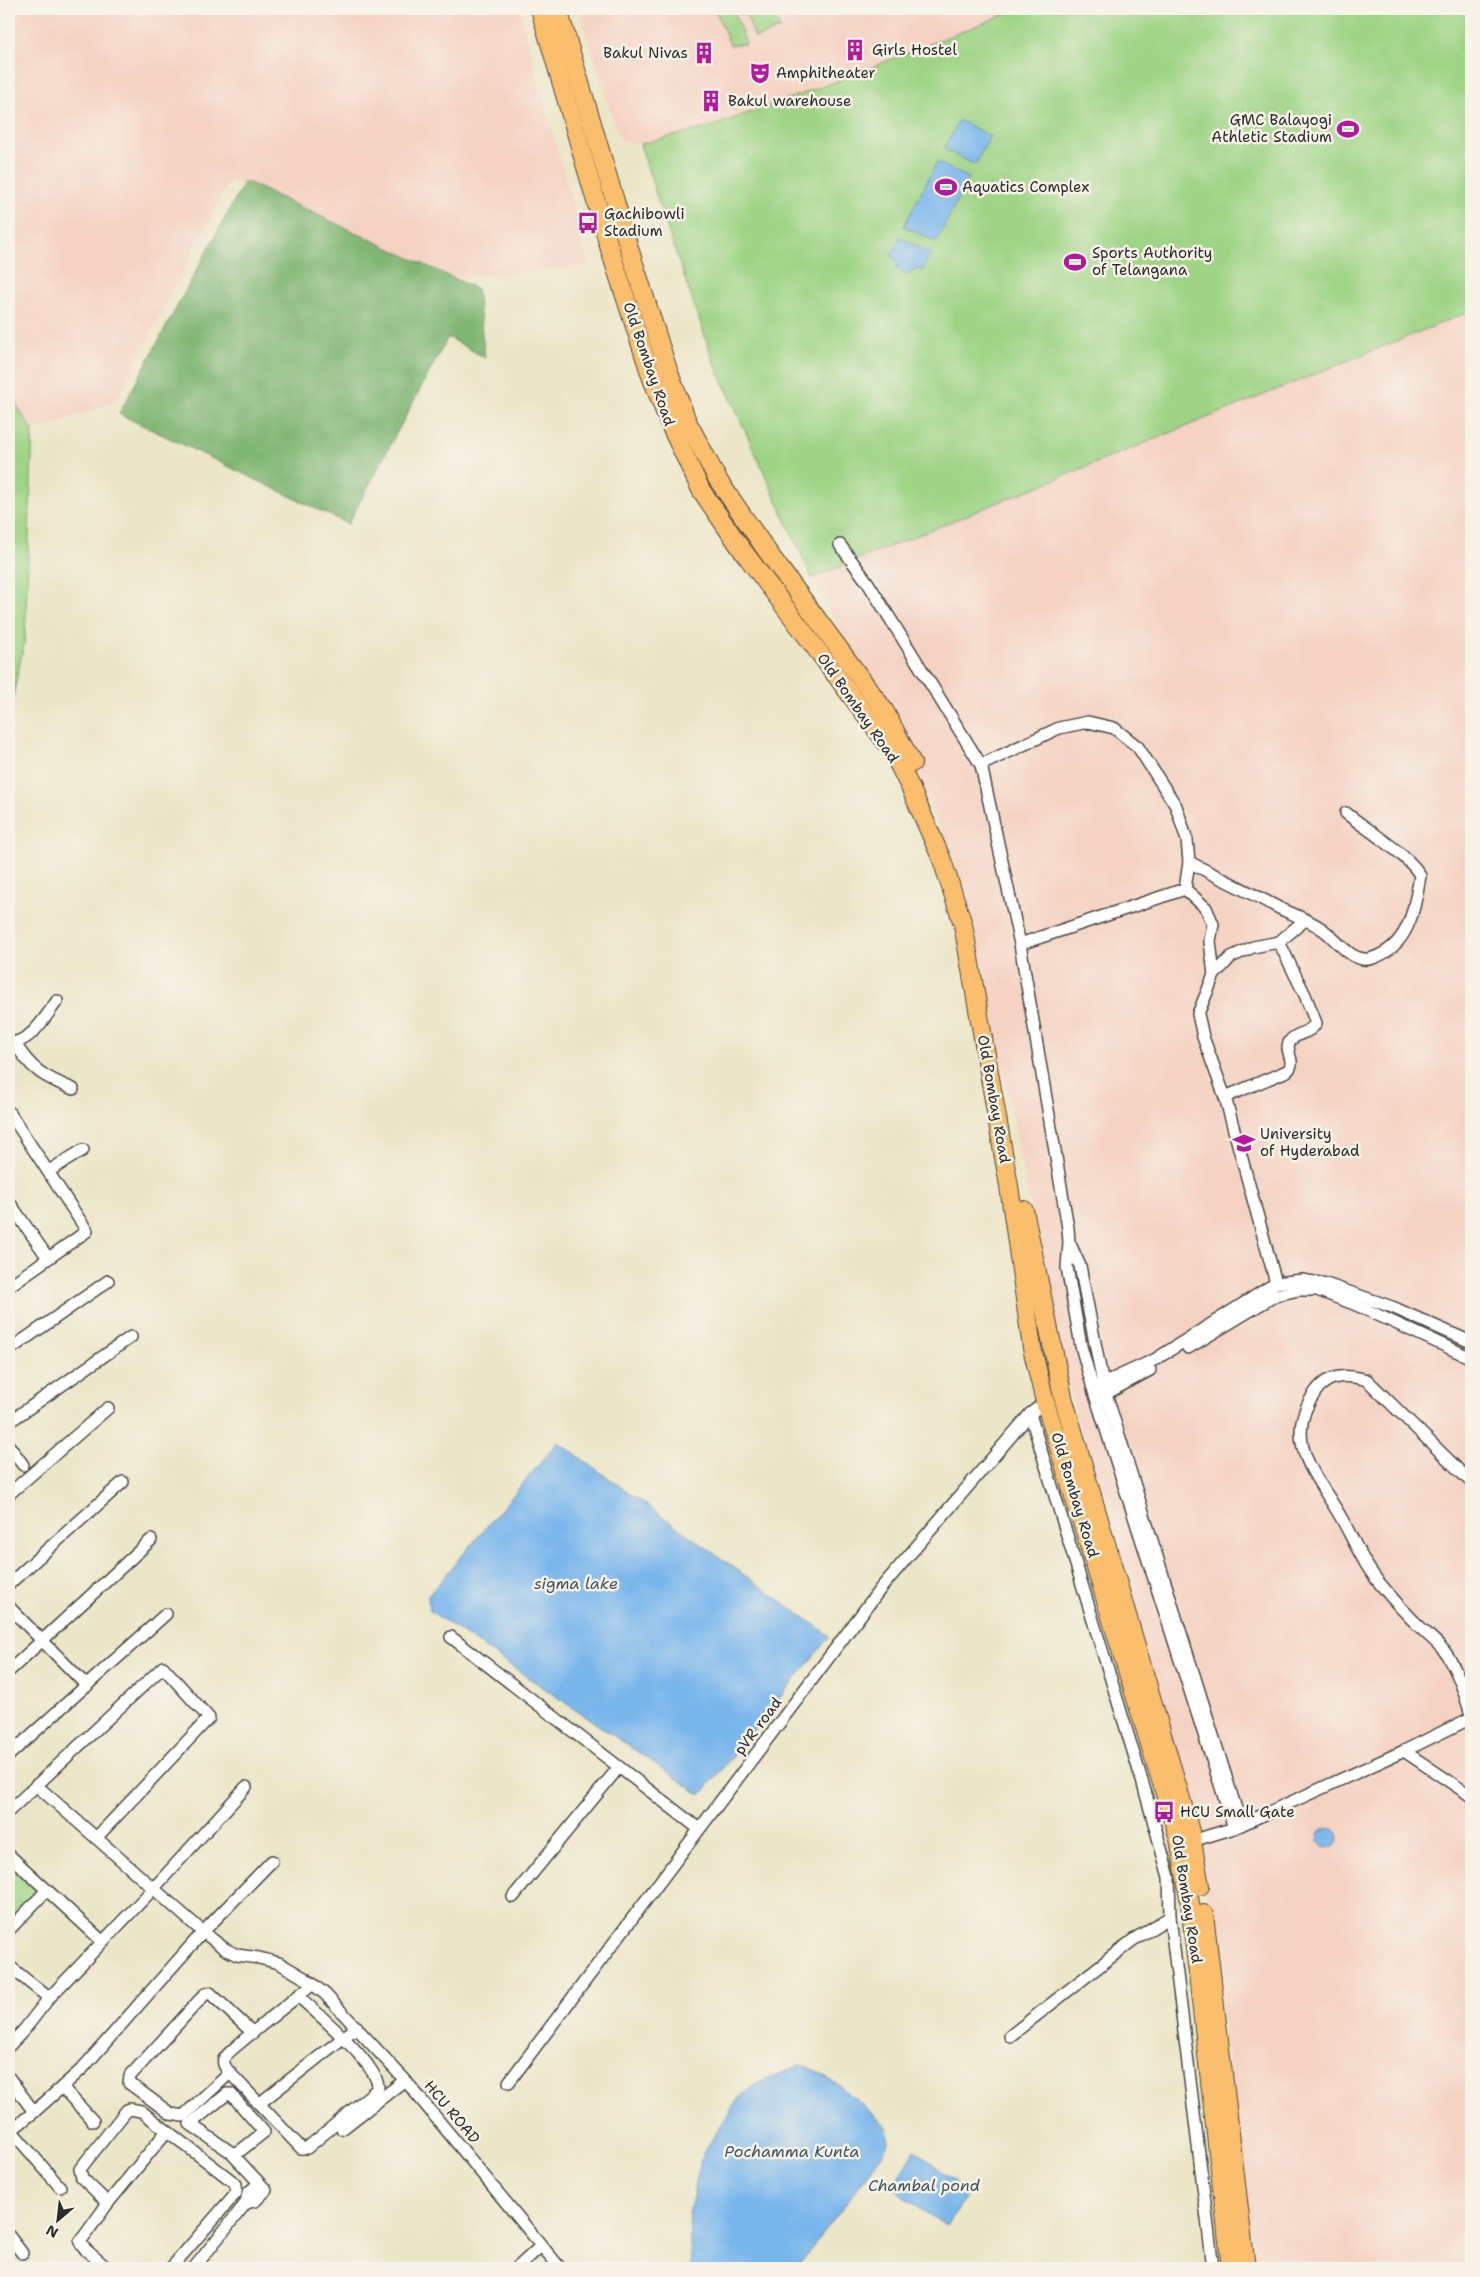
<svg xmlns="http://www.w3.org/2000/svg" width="1480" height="2277" viewBox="0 0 1480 2277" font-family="'Shantell Sans',sans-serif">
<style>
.built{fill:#f5d2c2}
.green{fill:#9fd486;stroke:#658058}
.forest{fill:#7fb673;stroke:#55704f}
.water{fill:#79b6ec;stroke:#52708c}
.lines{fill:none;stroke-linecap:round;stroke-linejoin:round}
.street-casing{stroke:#484743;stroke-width:14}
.primary-casing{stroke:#484743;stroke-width:20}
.street{stroke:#fff;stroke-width:11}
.primary{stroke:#fabe6d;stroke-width:18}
.labels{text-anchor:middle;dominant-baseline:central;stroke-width:5;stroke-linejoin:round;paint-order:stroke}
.poi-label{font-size:15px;fill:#2b2b2b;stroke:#f7f3e8;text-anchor:start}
.street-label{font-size:15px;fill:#2b2b2b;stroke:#f7f3e8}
.water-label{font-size:16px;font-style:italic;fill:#425565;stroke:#f7f3e8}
</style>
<rect width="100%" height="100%" fill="#f7f3e8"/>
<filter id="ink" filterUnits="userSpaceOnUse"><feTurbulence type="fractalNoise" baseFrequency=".02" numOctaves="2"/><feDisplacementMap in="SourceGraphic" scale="10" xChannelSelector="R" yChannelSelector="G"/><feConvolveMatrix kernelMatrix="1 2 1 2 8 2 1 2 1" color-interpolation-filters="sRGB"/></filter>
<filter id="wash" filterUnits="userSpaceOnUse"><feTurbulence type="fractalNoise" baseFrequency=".0096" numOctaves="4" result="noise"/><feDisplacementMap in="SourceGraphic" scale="20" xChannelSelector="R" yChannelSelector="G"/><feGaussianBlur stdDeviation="1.12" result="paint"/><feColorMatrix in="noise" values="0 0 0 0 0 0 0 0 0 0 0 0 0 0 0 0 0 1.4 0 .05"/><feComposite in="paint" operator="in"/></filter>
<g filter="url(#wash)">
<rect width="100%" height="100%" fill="#ece6c8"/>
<g class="built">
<polygon points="9,9 519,9 589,266 459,278 230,180 116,402 33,431 9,393"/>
<polygon points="579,9 1018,9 832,83 710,127 640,144 620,141"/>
<polygon points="1471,311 1471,2268 1254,2268 1208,1905 1194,1816 1061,1363 974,922 953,857 884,710 812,578"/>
</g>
<g class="green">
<polygon points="715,9 733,9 746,44 730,45"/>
<polygon points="744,9 772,9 780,29 755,38"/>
<polygon points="1018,9 1471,9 1471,311 812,578 714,362 662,213 640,144 710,127 832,83"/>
<polygon points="9,393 33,431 25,639 9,716"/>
<polygon points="9,1860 41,1891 9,1924"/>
</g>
<polygon class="forest" points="245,181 477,289 485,358 448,337 348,524 119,414"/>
<g class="water">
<polygon points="959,120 990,136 975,165 944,149"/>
<polygon points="937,162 969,178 936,242 904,226"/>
<polygon points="900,237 931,253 922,271 916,268 912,272 903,273 897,269 896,259 891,256"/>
<polygon points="558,1442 830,1636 701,1795 429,1610 428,1596"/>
<circle cx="1328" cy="1838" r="10"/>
<path d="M 800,2065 C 829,2072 861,2104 884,2124 C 891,2136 889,2142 883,2154 L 797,2268 L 691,2268 L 689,2214 L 702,2155 L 738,2099 L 753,2086 Z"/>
<polygon points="915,2150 969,2193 946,2226 906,2199 892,2187"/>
</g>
</g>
<g filter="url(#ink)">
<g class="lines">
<g class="street-casing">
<g id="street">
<polyline points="840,545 868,583 981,765 1020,944 1068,1228 1069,1243 1067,1267 1081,1346 1094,1392 1234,1828"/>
<path d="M 981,765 L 1059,728 L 1088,722 L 1114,728 L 1138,747 L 1176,806 L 1187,840 L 1189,862 C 1220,878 1251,893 1281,909 C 1295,915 1311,921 1322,929 C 1337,939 1352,965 1373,958 C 1410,945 1414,909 1420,876 C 1413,858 1363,827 1346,813"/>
<polyline points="1189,862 1185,889 1206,908 1213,924 1210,941 1214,975"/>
<polyline points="1020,944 1185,889"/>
<path d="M 9,1043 C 31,1043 45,1017 57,1001"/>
<path d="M 15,1043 C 31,1070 44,1077 73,1089"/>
<path d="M 1225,1097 L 1287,1071 C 1298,1062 1283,1051 1290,1041 C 1296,1032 1310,1034 1316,1023 L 1305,995 L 1279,942"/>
<polyline points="9,1112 87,1231 9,1286"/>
<polyline points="49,1171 83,1150"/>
<polyline points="9,1202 48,1258"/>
<polyline points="1070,1244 1080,1266 1103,1384 1241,1825"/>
<polyline points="1276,1283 1225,1097 1203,1037 1198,1014 1214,975 1231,957 1253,947 1279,942 1305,920"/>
<polyline points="1188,1348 1276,1295 1299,1290 1317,1290 1354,1304 1471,1358"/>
<polyline points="9,1350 108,1281"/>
<polyline points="1097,1386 1156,1359 1276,1283 1302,1280 1326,1284 1392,1307 1471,1342"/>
<polyline points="1100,1397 1150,1370"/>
<polyline points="1030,1414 1143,1784 1169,1877 1170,1917 1213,2268"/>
<polyline points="9,1422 131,1337"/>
<polyline points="9,1446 23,1465"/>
<path d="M 1471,1482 L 1367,1380 C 1349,1375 1329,1373 1316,1391 C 1279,1442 1319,1477 1343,1521 C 1355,1543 1365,1567 1382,1586 C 1395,1602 1409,1617 1424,1631 C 1431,1638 1442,1646 1447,1655 C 1459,1674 1465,1694 1471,1715"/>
<polyline points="9,1494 108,1408"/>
<polyline points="9,1584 123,1482"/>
<polyline points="9,1607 87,1686"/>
<polyline points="451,1637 699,1829"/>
<polyline points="9,1671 151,1540"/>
<polyline points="1404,1751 1471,1796"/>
<polyline points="9,1755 166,1614"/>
<polyline points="36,1785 203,1932 225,1949 237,1955 259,1958 279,1963 306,1979 325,1994 405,2080 560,2268"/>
<polyline points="9,1811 163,1667 209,1718 96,1838"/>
<polyline points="1192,1841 1234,1828 1404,1751 1471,1718"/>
<polyline points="9,1855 102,1941"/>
<polyline points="513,1897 619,1767"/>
<polyline points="9,1930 47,1890"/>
<polyline points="9,1966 49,1998"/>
<path d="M 253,2033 L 210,1993 L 205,1994 L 130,2076 L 129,2083 L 171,2114 L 183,2116 L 230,2073 C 227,2069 222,2065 224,2059 C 225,2053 302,1993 313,1984"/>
<polyline points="1010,2036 1133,1940 1170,1917"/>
<polyline points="9,2046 24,2030 49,1998 154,1888 246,1787"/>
<path d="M 230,2073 L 301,2148 L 307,2148 L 375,2091 L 378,2088 C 379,2065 316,2012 298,1996"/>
<polyline points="9,2078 34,2112 9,2132"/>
<polyline points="509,2082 881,1588 1030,1414 1045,1402"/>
<polyline points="62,2087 93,2121"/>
<polygon points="227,2094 231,2094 264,2132 235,2155 190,2124"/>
<polyline points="260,2103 357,2027"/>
<polyline points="34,2112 82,2069 203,1932 272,1861"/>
<polyline points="342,2129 405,2080"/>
<polyline points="11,2130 60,2187"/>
<polyline points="233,2155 266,2190 255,2201 246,2203"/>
<polyline points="108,2203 167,2131"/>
<polyline points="9,2236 22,2253"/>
<polyline points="107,2268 86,2250 80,2242 108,2203 82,2178 80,2169 127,2110 130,2109 141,2111 236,2184 236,2193 171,2268"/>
<polyline points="194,2268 246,2203 248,2193 259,2183"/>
<polyline points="517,2268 541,2246"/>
</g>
</g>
<g class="primary-casing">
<g id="primary">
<polyline points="540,9 611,253 651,376 671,427 701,490 740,547 891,749 911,789 942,860 963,924 1009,1186 1032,1348 1045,1402 1179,1839 1190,1903 1231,2268"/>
<polyline points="558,9 629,248 668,370 687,421 718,480 767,551 884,710 912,763"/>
<polyline points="1024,1210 1063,1397 1181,1799 1191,1835 1200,1886"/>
<polyline points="1204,1914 1246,2268"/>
</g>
</g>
<use href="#street" class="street"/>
<use href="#primary" class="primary"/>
</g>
</g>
<defs>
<g id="building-bare" transform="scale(1.725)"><path d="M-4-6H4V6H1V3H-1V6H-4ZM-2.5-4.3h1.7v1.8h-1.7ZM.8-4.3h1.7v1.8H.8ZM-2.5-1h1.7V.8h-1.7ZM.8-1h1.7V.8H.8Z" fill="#b5179e" stroke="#f7f3e8" stroke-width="2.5" paint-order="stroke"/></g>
<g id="theatre-bare" transform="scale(1.725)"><path d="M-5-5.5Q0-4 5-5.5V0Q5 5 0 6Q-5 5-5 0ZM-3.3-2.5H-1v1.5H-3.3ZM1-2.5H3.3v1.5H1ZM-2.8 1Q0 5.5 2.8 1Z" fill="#b5179e" stroke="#f7f3e8" stroke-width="2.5" paint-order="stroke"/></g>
<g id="stadium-bare" transform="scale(1.725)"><path d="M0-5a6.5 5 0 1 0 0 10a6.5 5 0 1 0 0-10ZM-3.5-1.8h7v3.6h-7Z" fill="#b5179e" stroke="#f7f3e8" stroke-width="2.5" paint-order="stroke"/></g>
<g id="bus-bare" transform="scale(1.725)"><path d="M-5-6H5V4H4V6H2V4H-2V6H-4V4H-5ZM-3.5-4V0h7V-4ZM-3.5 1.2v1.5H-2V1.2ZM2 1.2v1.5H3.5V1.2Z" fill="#b5179e" stroke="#f7f3e8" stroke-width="2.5" paint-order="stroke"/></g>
<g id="university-bare" transform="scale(1.725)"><path d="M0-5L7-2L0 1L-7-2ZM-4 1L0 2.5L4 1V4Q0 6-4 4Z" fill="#b5179e" stroke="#f7f3e8" stroke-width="2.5" paint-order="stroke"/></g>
</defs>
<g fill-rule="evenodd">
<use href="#building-bare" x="855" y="50"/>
<use href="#building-bare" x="704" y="53"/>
<use href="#theatre-bare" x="760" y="73"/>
<use href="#building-bare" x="711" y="101"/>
<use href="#stadium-bare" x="1348" y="129"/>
<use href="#stadium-bare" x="946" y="187"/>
<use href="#bus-bare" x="588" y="223"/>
<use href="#stadium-bare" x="1075" y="262"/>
<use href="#university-bare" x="1244" y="1143"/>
<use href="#bus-bare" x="1164" y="1812"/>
</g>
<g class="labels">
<g class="poi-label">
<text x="872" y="50">Girls Hostel</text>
<text x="688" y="53" text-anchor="end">Bakul Nivas</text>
<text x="776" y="73">Amphitheater</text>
<text x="728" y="101">Bakul warehouse</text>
<text x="1332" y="120" text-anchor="end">GMC Balayogi<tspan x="1332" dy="17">Athletic Stadium</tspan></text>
<text x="962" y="187">Aquatics Complex</text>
<text x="604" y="214">Gachibowli<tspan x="604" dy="17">Stadium</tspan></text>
<text x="1092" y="253">Sports Authority<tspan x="1092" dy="17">of Telangana</tspan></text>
<text x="1260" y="1134">University<tspan x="1260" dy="17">of Hyderabad</tspan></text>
<text x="1180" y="1812">HCU Small Gate</text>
</g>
<g class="street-label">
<text transform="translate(649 364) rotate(71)">Old Bombay Road</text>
<text transform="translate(858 708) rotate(55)">Old Bombay Road</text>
<text transform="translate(994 1099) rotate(80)">Old Bombay Road</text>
<text transform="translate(1075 1495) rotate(73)">Old Bombay Road</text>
<text transform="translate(758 1726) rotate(-53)">pVR road</text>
<text transform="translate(1187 1899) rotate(81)">Old Bombay Road</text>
<text transform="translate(452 2112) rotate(50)">HCU ROAD</text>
</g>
<g class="water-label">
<text x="576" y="1583">sigma lake</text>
<text x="792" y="2151">Pochamma Kunta</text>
<text x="924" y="2185">Chambal pond</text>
</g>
</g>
<rect width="1480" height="2277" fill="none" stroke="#f7f3e8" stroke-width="30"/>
<g transform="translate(58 2220) rotate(208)" stroke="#f7f3e8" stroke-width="4" paint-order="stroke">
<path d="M0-4L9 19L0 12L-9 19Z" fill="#2b2b2b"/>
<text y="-8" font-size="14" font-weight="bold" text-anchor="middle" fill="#2b2b2b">N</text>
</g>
</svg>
